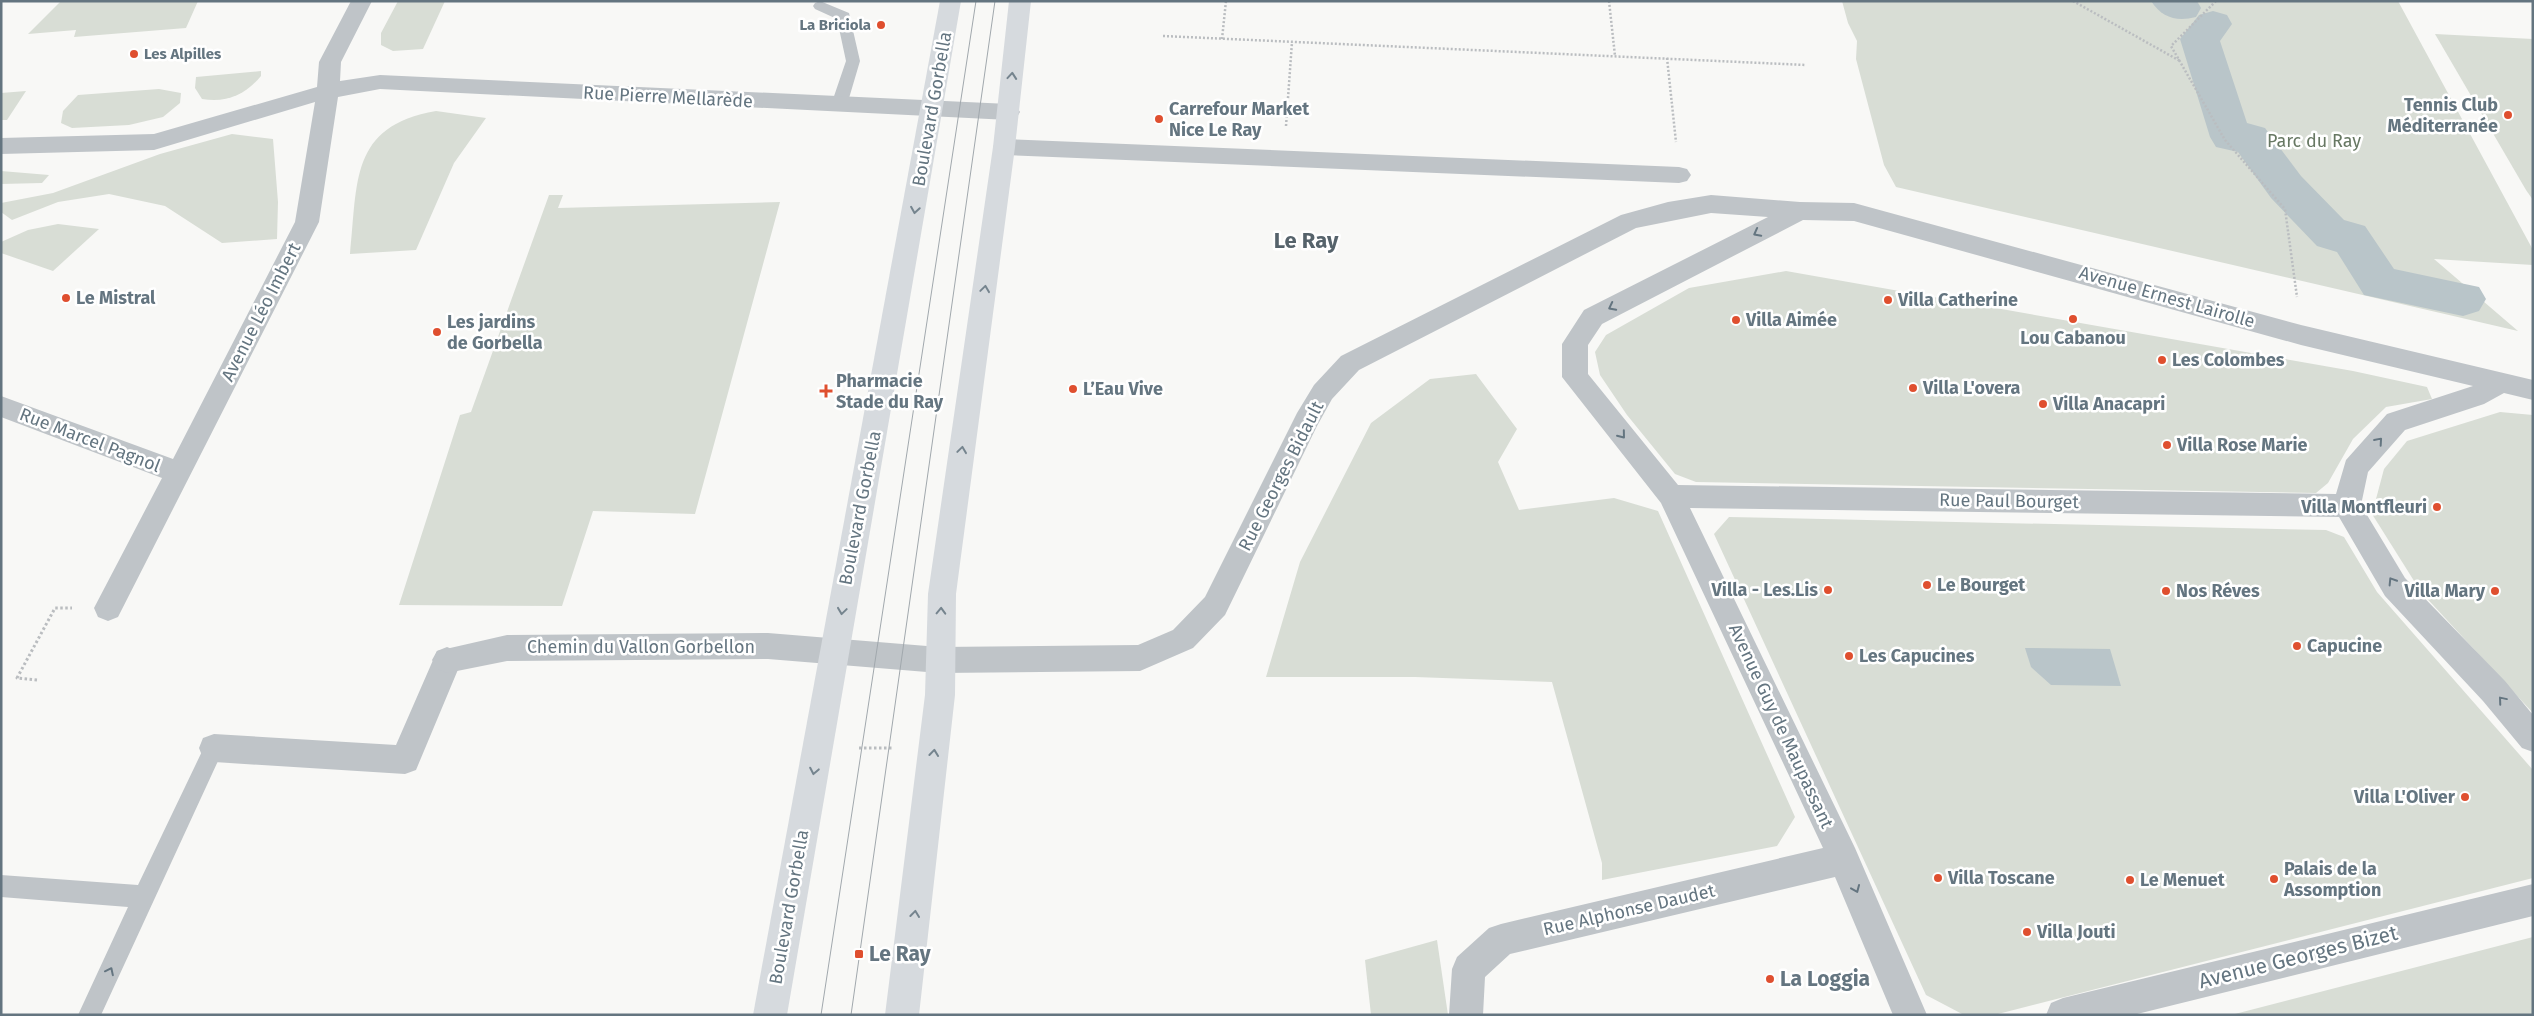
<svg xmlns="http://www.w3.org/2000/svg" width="2534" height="1016" viewBox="0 0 2534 1016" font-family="'Fira Sans',sans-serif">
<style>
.green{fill:#d8ddd5}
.water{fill:#b9c5c9}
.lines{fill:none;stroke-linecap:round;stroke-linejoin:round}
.canal{fill:#b9c5c9;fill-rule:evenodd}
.path-far1{stroke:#babdc0;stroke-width:2.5;stroke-dasharray:2 2;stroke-linecap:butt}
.path{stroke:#babdc0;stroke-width:3;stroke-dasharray:2.5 2.5;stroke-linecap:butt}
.service{fill:#bfc4c8;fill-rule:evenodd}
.pedestrian{fill:#bfc4c8;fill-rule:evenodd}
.minor{fill:#bfc4c8;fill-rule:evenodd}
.primary{fill:#d6dade;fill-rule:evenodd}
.tram{stroke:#a1a8ad;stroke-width:1}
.oneway{stroke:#75848e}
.oneway2{stroke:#647580}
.poi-dot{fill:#df4f2f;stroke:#fff;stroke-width:2}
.labels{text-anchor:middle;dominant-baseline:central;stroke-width:5;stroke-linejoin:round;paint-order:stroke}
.far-poi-label{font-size:15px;font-weight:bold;fill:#647580;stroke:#fff;text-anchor:end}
.street-label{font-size:18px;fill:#647580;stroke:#fff}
.poi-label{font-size:18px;font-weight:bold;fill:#647580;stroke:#fff;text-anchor:start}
.park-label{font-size:18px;fill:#677863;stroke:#fff}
.near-poi-label{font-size:21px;font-weight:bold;fill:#647580;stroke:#fff;text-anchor:start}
.near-street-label{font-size:21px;fill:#647580;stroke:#fff}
.district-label{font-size:22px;font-weight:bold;fill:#56636b;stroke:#fff}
</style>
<rect width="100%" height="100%" fill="#f8f8f6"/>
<g class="green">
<polygon points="61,1 198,1 186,28 74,37 76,30 28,34"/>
<polygon points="398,1 445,1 423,49 393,51 381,45 381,33"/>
<polygon points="1842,1 2398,1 2533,250 2533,265 2434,259 2518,331 1896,187 1884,165 1856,59 1857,41 1848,23"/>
<polygon points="2435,34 2533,39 2533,200 2526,190"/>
<path d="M 261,71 L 261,76 C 245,95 227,103 202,99 L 195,88 L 196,77 Z"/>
<polygon points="159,89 181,93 180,103 163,117 129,125 72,128 61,123 63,111 78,95"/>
<polygon points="26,91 7,120 1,120 1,93"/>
<path d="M 436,111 L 486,118 L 454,163 L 416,250 L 350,254 C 358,183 349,126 436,111 Z"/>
<polygon points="232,134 273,139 278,202 277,239 222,243 165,206 109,194 58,202 12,220 1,212 1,203 53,193 160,154"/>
<polygon points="1,171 49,175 42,183 1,184"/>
<polygon points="549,195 563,195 558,208 780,202 695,514 593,511 562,606 399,605 460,415 471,412"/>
<polygon points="58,224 99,229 53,271 1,253 1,242 28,230"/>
<polygon points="1786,271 2353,371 2427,387 2432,399 2386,407 2353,439 2328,483 2316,493 1696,482 1675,474 1627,415 1600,375 1595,352 1606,335 1689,288"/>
<polygon points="1476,374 1517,429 1498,462 1519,510 1614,498 1658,511 1795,817 1777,846 1602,880 1602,863 1552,682 1415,677 1266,677 1300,562 1371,423 1430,379"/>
<polygon points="2500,412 2533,415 2533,713 2421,592 2372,514 2384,469 2407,441"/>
<polygon points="1729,517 2326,530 2344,537 2377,592 2533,770 2533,878 1994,1015 1964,1015 1926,995 1714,534"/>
<polygon points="2533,937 2533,1015 2231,1015"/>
<polygon points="1437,940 1448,1015 1371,1015 1365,960"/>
</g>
<polygon class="water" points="2025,648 2110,649 2121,686 2051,685 2031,667"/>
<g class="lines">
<g class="canal">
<path d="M 2151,1 L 2197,1 L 2201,8 L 2196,17 C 2177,22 2162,18 2151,1 Z"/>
<polygon points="2213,11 2227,15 2232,24 2220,41 2247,123 2265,128 2301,176 2344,220 2365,226 2394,269 2479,287 2486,299 2479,311 2463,316 2364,295 2337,252 2317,246 2271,198 2238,152 2216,147 2210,137 2180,39 2199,15"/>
</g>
<g class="path-far1">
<polyline points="1609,1 1615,56"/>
<polyline points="2073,1 2180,61"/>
<polyline points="2216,1 2171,46 2225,140 2285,209 2297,297"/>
<polyline points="1163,36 1806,65"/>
<polyline points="1222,39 1226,1"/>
<polyline points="1667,58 1676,142"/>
<polyline points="1286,126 1292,42"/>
</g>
<g class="path">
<polyline points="37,680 17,678 55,608 72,608"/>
<polyline points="859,748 892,748"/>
</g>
<g class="service">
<polygon points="820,1 849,13 860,61 847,105 844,109 834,109 831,105 846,61 837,19 815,9 813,6 815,3"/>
<polygon points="214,738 221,741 224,748 101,1015 78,1015 128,907 1,897 1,875 138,885 207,741"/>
</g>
<g class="pedestrian">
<polygon points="1004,139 1679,167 1687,169 1691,175 1687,181 1679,183 1004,155 996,153 993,147 996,141"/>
<polygon points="447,647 457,651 462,660 416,770 405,774 214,762 203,758 199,748 203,738 214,734 396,745 437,651"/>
</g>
<g class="minor">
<polygon points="351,1 372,1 341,62 340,81 380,75 1009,104 1017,107 1020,112 1017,117 1009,120 380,89 338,97 319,222 118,617 108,621 98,617 94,608 162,478 1,417 1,396 173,459 295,222 315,102 154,150 1,154 1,138 154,134 317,87 319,62"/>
<path d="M 1711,195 L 1800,202 L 1854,203 L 2301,325 L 2533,380 L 2533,400 L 2504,393 L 2484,404 L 2405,430 L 2368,472 L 2361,505 L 2405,578 L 2505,681 L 2533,715 L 2533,752 L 2522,748 L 2483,701 L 2385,596 L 2339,517 L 1690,508 L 1855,848 L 1927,1015 L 1893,1015 L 1835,877 L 1510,954 L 1485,977 L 1483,1015 L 1449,1015 L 1452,969 L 1457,957 L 1489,928 L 1501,924 L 1823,848 L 1661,503 L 1562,377 L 1562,344 L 1584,310 L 1768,217 L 1711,213 L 1636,228 L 1359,370 L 1332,399 L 1317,426 L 1225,615 L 1193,648 L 1140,671 L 939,673 L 768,659 L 507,661 L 447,673 L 437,669 L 432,660 L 437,651 L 507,635 L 768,633 L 939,647 L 1138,645 L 1173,630 L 1205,597 L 1297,413 L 1314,385 L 1341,356 L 1621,215 L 1668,202 ZM 1803,220 L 1854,221 L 2301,345 L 2473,386 L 2387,414 L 2346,460 L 2336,494 L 1678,485 L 1588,374 L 1588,345 L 1602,324 Z"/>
<polygon points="2533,884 2533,916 2133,1015 2046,1015 2051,1003 2063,998"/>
</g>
<g class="primary">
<polygon points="940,1 961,1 787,1015 753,1015"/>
<polygon points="1009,1 1031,1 1015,147 956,594 955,695 919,1015 885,1015 925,695 928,594 993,147"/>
</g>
<g class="tram">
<polyline points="821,1015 976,1"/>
<polyline points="851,1015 995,1"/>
</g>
</g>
<defs><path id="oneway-chevron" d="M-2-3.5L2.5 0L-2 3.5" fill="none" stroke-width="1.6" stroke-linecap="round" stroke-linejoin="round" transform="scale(1.25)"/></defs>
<g class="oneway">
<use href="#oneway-chevron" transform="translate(1012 76) rotate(-85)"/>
<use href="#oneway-chevron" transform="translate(915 210) rotate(99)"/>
<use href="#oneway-chevron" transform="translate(985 289) rotate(-82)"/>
<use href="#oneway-chevron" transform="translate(962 450) rotate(-82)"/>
<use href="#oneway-chevron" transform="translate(842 611) rotate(98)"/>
<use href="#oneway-chevron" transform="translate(941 611) rotate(-88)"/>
<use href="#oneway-chevron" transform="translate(934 753) rotate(-84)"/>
<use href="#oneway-chevron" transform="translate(814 771) rotate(101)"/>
<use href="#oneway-chevron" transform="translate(915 914) rotate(-83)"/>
</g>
<g class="oneway2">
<use href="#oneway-chevron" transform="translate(1757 233) rotate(152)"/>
<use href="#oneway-chevron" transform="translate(1612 307) rotate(153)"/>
<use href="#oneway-chevron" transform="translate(1622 435) rotate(51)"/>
<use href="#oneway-chevron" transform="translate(2379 441) rotate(-49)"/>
<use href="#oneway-chevron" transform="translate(2392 581) rotate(-122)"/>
<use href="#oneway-chevron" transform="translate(2502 700) rotate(-130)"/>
<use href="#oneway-chevron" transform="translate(1856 889) rotate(67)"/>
<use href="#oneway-chevron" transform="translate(110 971) rotate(-64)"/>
</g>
<g class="poi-dot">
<circle cx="881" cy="25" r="5"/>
<circle cx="134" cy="54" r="5"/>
<circle cx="2508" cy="115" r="5"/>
<circle cx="1159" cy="119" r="5"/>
<circle cx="66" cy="298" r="5"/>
<circle cx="1888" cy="300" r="5"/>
<circle cx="2073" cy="319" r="5"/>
<circle cx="1736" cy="320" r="5"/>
<circle cx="437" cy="332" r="5"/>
<circle cx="2162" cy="360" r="5"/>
<circle cx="1913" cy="388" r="5"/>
<circle cx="1073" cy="389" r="5"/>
<path d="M823.5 383.5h5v5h5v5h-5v5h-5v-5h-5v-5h5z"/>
<circle cx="2043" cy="404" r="5"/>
<circle cx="2167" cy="445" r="5"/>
<circle cx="2437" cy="507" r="5"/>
<circle cx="1927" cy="585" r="5"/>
<circle cx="1828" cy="590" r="5"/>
<circle cx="2166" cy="591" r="5"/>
<circle cx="2495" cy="591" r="5"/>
<circle cx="2297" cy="646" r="5"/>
<circle cx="1849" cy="656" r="5"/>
<circle cx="2465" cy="797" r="5"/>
<circle cx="1938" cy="878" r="5"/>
<circle cx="2274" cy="879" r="5"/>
<circle cx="2130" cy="880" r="5"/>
<circle cx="2027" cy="932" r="5"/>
<rect x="854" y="949" width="10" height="10" rx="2.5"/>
<circle cx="1770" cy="979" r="5"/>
</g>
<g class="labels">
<g class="far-poi-label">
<text x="871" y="25">La Briciola</text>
<text x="144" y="54" text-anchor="start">Les Alpilles</text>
</g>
<g class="street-label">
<text transform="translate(668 97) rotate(3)">Rue Pierre Mellarède</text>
<text transform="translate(932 109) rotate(-80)">Boulevard Gorbella</text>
<text transform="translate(2167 297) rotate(16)">Avenue Ernest Lairolle</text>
<text transform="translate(261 312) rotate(-63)">Avenue Léo Imbert</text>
<text transform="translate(90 440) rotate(21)">Rue Marcel Pagnol</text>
<text transform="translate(1281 476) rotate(-63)">Rue Georges Bidault</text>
<text transform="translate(2009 501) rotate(1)">Rue Paul Bourget</text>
<text transform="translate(860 508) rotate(-79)">Boulevard Gorbella</text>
<text x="641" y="647">Chemin du Vallon Gorbellon</text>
<text transform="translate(1781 726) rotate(65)">Avenue Guy de Maupassant</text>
<text transform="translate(789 907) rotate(-80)">Boulevard Gorbella</text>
<text transform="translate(1629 910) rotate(-13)">Rue Alphonse Daudet</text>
</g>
<g class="poi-label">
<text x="2498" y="105" text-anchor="end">Tennis Club<tspan x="2498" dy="21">Méditerranée</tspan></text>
<text x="1169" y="109">Carrefour Market<tspan x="1169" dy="21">Nice Le Ray</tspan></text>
<text x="76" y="298">Le Mistral</text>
<text x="1898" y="300">Villa Catherine</text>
<text x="1746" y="320">Villa Aimée</text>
<text x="447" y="322">Les jardins<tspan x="447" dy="21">de Gorbella</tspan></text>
<text x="2073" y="338" text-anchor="middle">Lou Cabanou</text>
<text x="2172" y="360">Les Colombes</text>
<text x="836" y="381">Pharmacie<tspan x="836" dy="21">Stade du Ray</tspan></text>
<text x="1923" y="388">Villa L'overa</text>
<text x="1083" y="389">L’Eau Vive</text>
<text x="2053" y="404">Villa Anacapri</text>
<text x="2177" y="445">Villa Rose Marie</text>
<text x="2427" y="507" text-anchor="end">Villa Montfleuri</text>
<text x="1937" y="585">Le Bourget</text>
<text x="1818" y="590" text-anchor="end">Villa - Les.Lis</text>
<text x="2176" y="591">Nos Réves</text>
<text x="2485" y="591" text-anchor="end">Villa Mary</text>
<text x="2307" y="646">Capucine</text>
<text x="1859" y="656">Les Capucines</text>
<text x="2455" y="797" text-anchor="end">Villa L'Oliver</text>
<text x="2284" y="869">Palais de la<tspan x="2284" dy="21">Assomption</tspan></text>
<text x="1948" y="878">Villa Toscane</text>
<text x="2140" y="880">Le Menuet</text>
<text x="2037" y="932">Villa Jouti</text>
</g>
<g class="park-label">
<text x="2314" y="141">Parc du Ray</text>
</g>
<g class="near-poi-label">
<text x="869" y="954">Le Ray</text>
<text x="1780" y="979">La Loggia</text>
</g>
<g class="near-street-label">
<text transform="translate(2298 957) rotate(-14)">Avenue Georges Bizet</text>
</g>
<g class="district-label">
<text x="1306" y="240">Le Ray</text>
</g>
</g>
<rect width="2534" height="1016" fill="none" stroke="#647580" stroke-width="5"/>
</svg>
